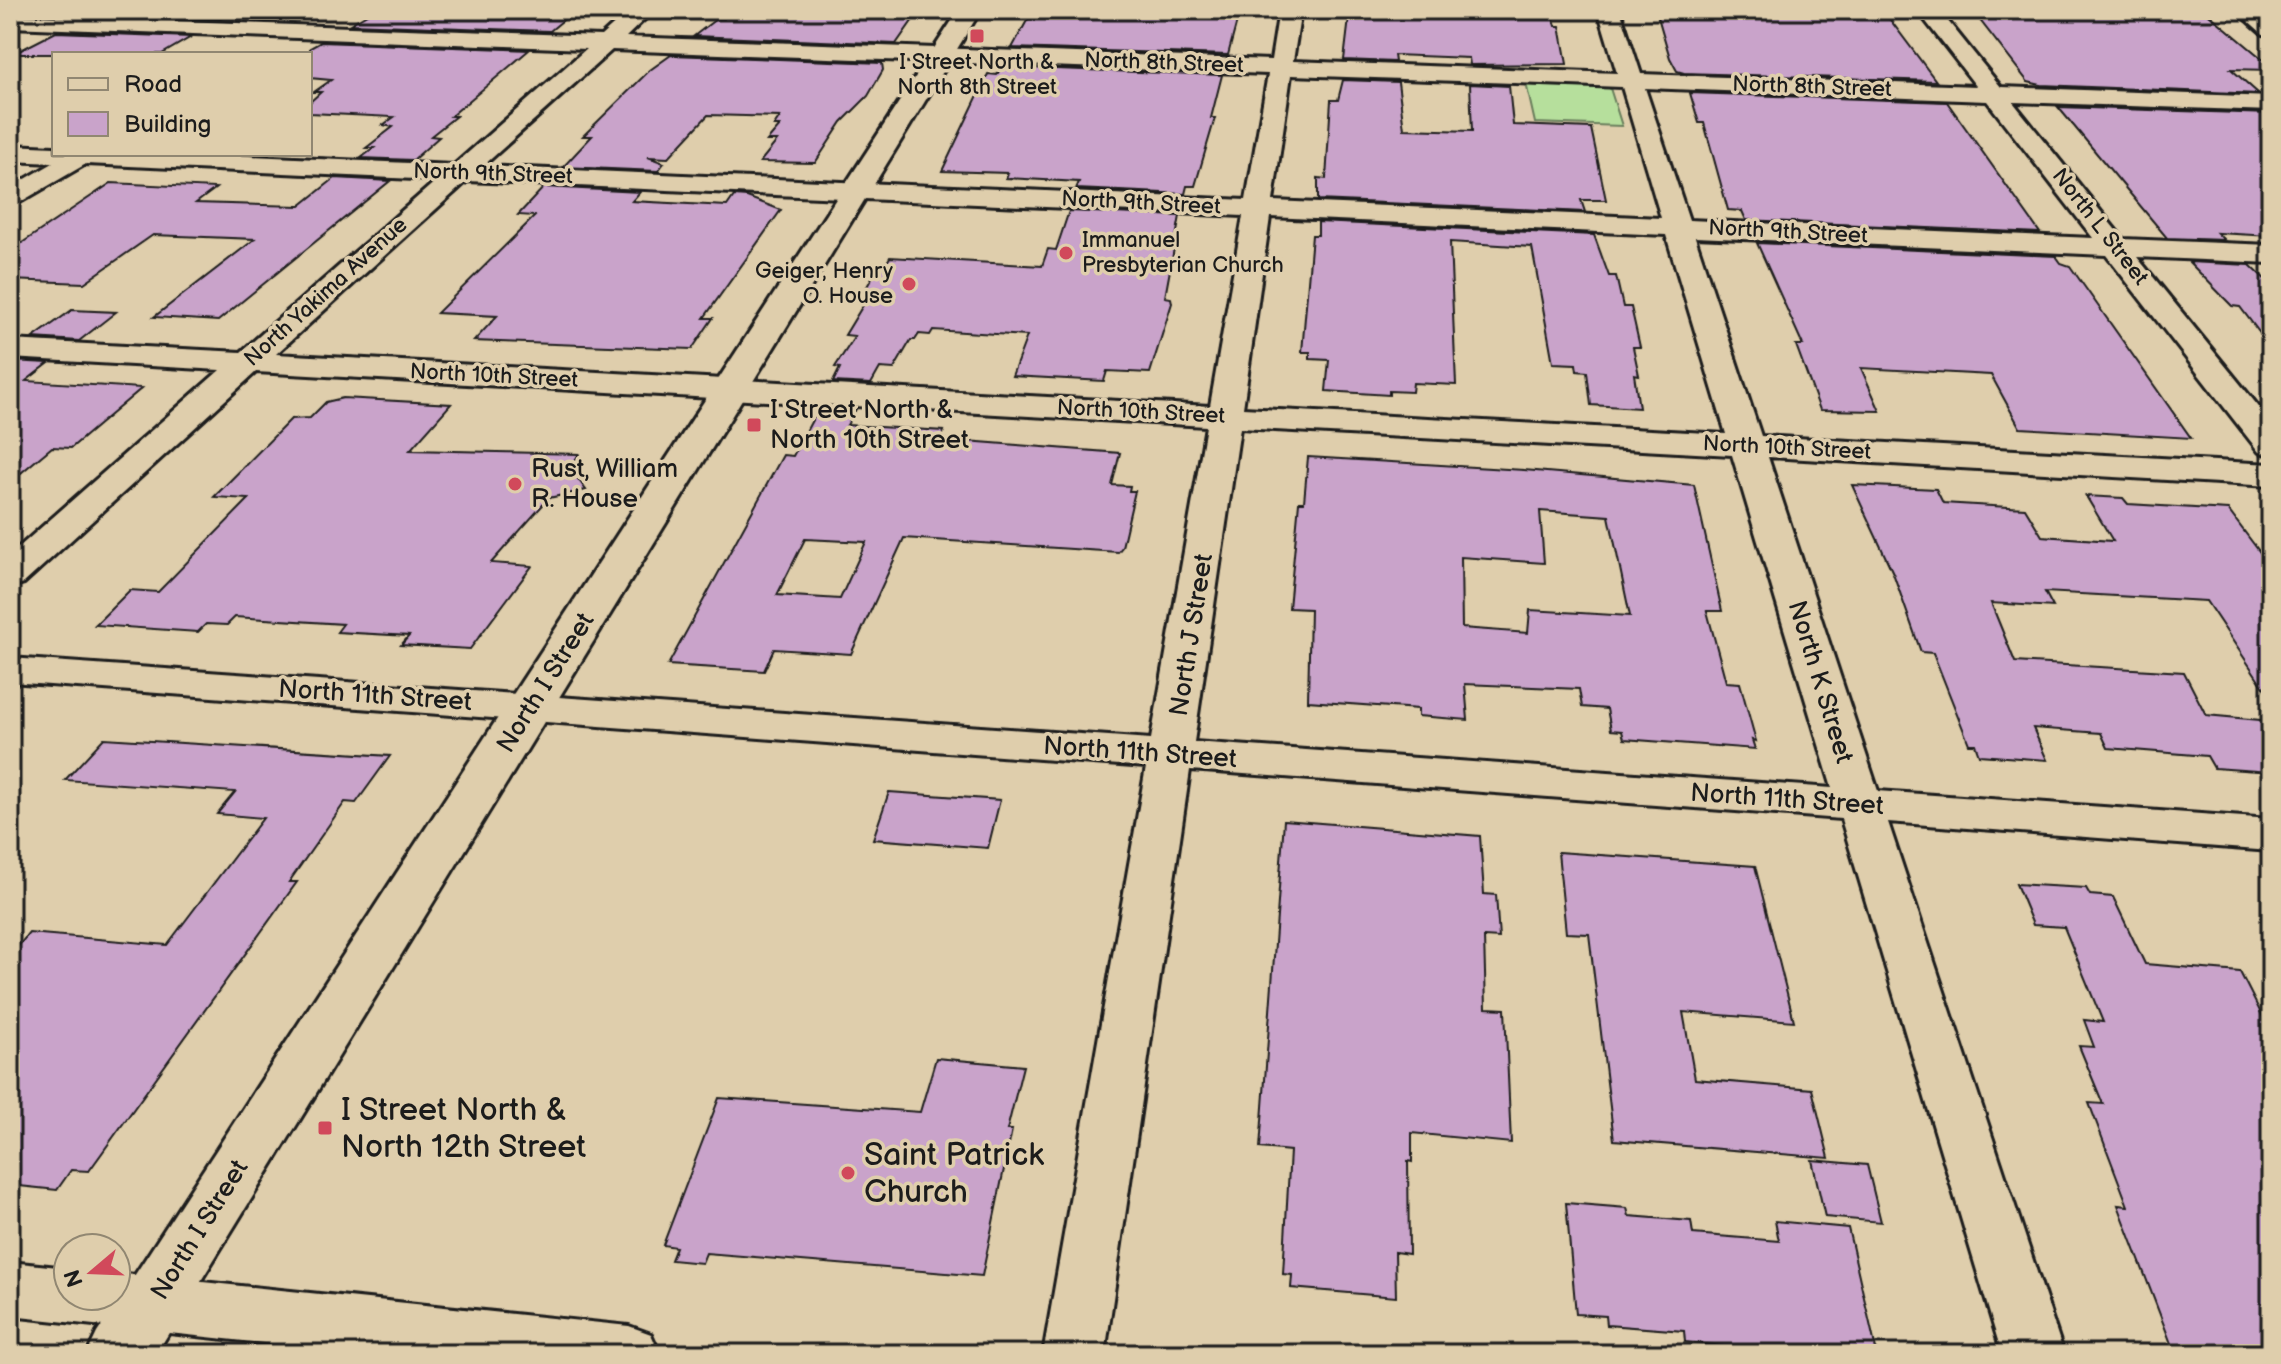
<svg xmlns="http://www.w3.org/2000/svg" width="2281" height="1364" viewBox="0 0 2281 1364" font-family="'Balsamiq Sans',sans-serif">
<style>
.green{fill:#b6df9c;stroke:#697e5c;stroke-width:2}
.building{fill:#c9a3ca;stroke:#1c1c1c;stroke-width:2;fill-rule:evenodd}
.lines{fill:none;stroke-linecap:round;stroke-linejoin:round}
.street-casing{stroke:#1c1c1c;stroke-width:6}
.secondary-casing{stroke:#1c1c1c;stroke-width:6}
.street{fill:#dfceac;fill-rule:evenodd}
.secondary{fill:#dfceac;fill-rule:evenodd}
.poi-dot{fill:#d1495b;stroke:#dfceac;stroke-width:3}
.labels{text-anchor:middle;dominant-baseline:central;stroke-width:7;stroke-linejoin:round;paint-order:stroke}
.far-poi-label{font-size:22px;fill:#1c1c1c;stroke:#dfceac}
.far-street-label{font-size:22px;fill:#1c1c1c;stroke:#dfceac}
.poi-label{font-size:26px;fill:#1c1c1c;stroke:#dfceac;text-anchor:start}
.street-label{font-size:26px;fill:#1c1c1c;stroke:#dfceac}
.near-poi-label{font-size:32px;fill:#1c1c1c;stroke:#dfceac;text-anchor:start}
</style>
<rect width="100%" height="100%" fill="#dfceac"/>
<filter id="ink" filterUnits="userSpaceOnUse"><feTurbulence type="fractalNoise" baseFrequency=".0125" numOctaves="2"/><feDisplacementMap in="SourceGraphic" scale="16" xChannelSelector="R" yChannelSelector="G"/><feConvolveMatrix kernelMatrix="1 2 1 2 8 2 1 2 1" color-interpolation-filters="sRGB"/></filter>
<g filter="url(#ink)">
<polygon class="green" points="1526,83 1609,85 1622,126 1535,123"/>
<g class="building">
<polygon points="98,10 236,10 220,19 89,15"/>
<polygon points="491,10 574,11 550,31 350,24 372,11 431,13 486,13"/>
<polygon points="724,10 916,10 913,14 917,14 896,44 694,36 716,19 724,19"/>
<polygon points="1039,10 1240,10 1228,55 1012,48 1030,15 1036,15"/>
<polygon points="1350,10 1553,15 1556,26 1560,26 1567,64 1470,65 1469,58 1394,55 1395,62 1344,60"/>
<polygon points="1656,10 1748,10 1888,17 1936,81 1684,73 1677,71 1670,58"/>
<polygon points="1972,10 2204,10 2271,66 2271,70 2231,69 2259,94 2041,85 2028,82"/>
<polygon points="56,32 191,37 162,54 13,54"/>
<polygon points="321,42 529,50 451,116 456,116 431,136 439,137 413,160 361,158 374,148 366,148 393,127 383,125 394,117 310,113 310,102 321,92 314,92 331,80 310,78 310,48"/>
<polygon points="671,55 882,63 883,70 868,96 842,122 815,163 760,162 777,141 767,141 780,126 774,126 780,117 708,115 668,158 648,157 664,163 658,171 563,167 592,136 583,136 650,70"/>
<polygon points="1001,67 1222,75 1211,118 1215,118 1195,186 1187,186 1185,194 1076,189 1079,182 1006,178 1008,173 942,171 988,74 997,75"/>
<polygon points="1343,80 1398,82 1404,129 1472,131 1470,84 1509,86 1513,125 1591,128 1606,200 1581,200 1585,212 1318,200 1318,178 1326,179 1331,100 1338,100"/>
<polygon points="1690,93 1947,102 2040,233 1746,220 1742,211 1728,210 1704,123 1699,123"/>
<polygon points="2058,107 2271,114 2271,236 2217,233 2224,240 2167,238"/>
<polygon points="335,178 390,181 218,321 154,317 255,239 153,235 84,283 10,280 10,251 111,183 216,188 196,203 300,206"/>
<polygon points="544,187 640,192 632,201 727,206 734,196 747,197 781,210 704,318 713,318 692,349 474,341 497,316 437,313 535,216 518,215"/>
<polygon points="1069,211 1180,216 1165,297 1171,298 1172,303 1150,373 1107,371 1104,381 1012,376 1027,336 933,330 930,335 919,334 915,340 911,340 894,369 880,368 871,384 833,382 840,368 835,367 855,336 845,335 871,292 864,292 880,263 886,264 890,257 1042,266 1048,249 1056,250"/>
<polygon points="1318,222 1594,235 1609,276 1616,276 1623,307 1631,307 1640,347 1633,347 1639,375 1634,374 1639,408 1591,405 1587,372 1577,371 1576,364 1553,363 1532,247 1450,242 1456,385 1413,383 1412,392 1389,391 1389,395 1326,391 1329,360 1310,359 1310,352 1302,352 1312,235 1318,235"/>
<polygon points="1757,243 2056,256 2061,263 2070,266 2191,438 2020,428 1991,375 1861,368 1880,411 1820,410 1796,345 1803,345"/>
<polygon points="2189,262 2250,265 2271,285 2271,348 2240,307 2232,306"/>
<polygon points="72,310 116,312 79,341 33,338"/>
<polygon points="10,361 49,363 26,381 142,388 71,448 52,447 10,482"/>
<polygon points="343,398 451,404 410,450 579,454 570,468 586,490 549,498 491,563 532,566 470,649 401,645 409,636 337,632 343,624 235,617 227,625 206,624 198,632 95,625 130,590 158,592 249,499 214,497 291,419 310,418 326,402"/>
<path d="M 819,407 L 856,409 L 847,425 L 944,431 L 941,439 L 1120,453 L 1112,485 L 1130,486 L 1129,491 L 1135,491 L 1122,547 L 1118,552 L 904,538 L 851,654 L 774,649 L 764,671 L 668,665 L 783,455 L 793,456 ZM 805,539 L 866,542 L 840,599 L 777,595 Z"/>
<path d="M 1308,457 L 1524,470 L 1694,485 L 1722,611 L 1707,611 L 1726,682 L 1740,683 L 1756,741 L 1752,740 L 1755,749 L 1624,739 L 1622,731 L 1611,730 L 1607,709 L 1582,707 L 1579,689 L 1465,684 L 1468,720 L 1418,716 L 1418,709 L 1308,701 L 1310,609 L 1289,608 L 1299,502 L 1304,502 ZM 1540,511 L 1609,516 L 1630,616 L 1530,610 L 1528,633 L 1462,628 L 1461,557 L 1544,563 Z"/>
<polygon points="1852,485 1936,489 1943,503 2025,508 2042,536 2113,541 2086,496 2123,498 2128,504 2228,510 2271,567 2271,698 2206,601 2045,592 2053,607 1991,603 2015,662 2184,672 2206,715 2271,721 2271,772 2214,768 2207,756 2108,748 2101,733 2033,728 2047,760 1979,755 1975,744 1969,744 1933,653 1921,652 1893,573"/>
<polygon points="104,738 390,756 356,803 345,802 289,882 297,882 89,1171 71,1170 57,1190 10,1185 10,956 29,933 167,945 263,818 217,814 235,792 65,780"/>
<polygon points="889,792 1000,800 988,848 873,839"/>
<polygon points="1284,820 1480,836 1484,894 1496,895 1499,938 1484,937 1486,1008 1505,1009 1511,1143 1412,1133 1412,1162 1408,1161 1409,1254 1395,1252 1396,1297 1291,1288 1292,1275 1283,1274 1290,1151 1260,1148"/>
<polygon points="1558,852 1755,866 1794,1021 1683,1012 1695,1079 1812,1089 1829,1158 1614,1140 1589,934 1566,933"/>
<polygon points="2016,884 2086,888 2090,895 2113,897 2145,964 2240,972 2271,1033 2271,1354 2175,1354 2118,1205 2128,1206 2089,1103 2103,1104 2079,1046 2094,1047 2084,1020 2103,1022 2064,927 2033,925"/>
<polygon points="936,1058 1023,1066 1007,1130 1012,1130 982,1276 706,1253 702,1263 671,1260 676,1247 663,1245 719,1098 920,1112"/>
<polygon points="1812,1160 1867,1165 1881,1222 1825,1217"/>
<polygon points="1566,1203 1627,1208 1629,1216 1691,1221 1693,1234 1779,1241 1775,1221 1848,1228 1877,1354 1801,1354 1685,1342 1684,1331 1607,1325 1606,1316 1576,1314"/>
</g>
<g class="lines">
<g class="street-casing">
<g id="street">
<path d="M 630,10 L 654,10 L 626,37 L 1271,60 L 1279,10 L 1301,10 L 1293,61 L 1617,73 L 1598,10 L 1620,10 L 1641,74 L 1976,86 L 1917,10 L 1939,10 L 2001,87 L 2271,97 L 2271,111 L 2013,102 L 2123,239 L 2271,245 L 2271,263 L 2137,257 L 2271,422 L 2271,455 L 2259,452 L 2106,255 L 1695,237 L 1761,436 L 2271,464 L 2271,486 L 1768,457 L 1878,791 L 2271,819 L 2271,851 L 1888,822 L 2064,1354 L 2002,1354 L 1841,819 L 1190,770 L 1105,1354 L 1043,1354 L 1146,767 L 10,682 L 10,658 L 1151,739 L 1206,426 L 256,372 L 24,583 L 10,587 L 10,555 L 220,370 L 10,358 L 10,340 L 241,352 L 437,180 L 86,164 L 10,208 L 10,188 L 53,163 L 10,161 L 10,145 L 54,147 L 54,154 L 205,154 L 454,165 L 586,49 L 10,27 L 10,15 L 601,36 ZM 612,50 L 1268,74 L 1246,200 L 483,166 ZM 1291,75 L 1622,87 L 1661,218 L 1273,201 ZM 1645,88 L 1987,101 L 2093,238 L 1689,220 ZM 467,181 L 1243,216 L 1210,406 L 276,354 ZM 1270,217 L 1666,235 L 1726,434 L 1243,408 ZM 1240,428 L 1732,455 L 1832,788 L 1194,742 Z"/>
<polygon points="2236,10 2260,10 2271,18 2271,35 2263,34"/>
<polygon points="10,1262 68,1268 68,1296 116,1296 116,1273 629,1326 651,1334 660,1354 367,1354 10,1316"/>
</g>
</g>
<g class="secondary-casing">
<g id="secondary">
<polygon points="10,10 28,10 25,15 10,19"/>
<polygon points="959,10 981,10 156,1354 87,1354 97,1333"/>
</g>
</g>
<use href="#street" class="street"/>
<use href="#secondary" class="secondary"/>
</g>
</g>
<g class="poi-dot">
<rect x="969" y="28" width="16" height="16" rx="4"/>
<circle cx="1066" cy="253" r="8"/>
<circle cx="909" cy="284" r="8"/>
<rect x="746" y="417" width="16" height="16" rx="4"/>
<circle cx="515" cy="484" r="8"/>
<rect x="317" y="1120" width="16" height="16" rx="4"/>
<circle cx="848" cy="1173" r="8"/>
</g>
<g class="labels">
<g class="far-poi-label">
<text x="977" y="62">I Street North &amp;<tspan x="977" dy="25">North 8th Street</tspan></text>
<text x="1082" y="240" text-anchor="start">Immanuel<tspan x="1082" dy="25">Presbyterian Church</tspan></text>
<text x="893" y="271" text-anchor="end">Geiger, Henry<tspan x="893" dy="25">O. House</tspan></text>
</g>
<g class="far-street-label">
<text transform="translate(1164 63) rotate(2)">North 8th Street</text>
<text transform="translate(1812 87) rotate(2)">North 8th Street</text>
<text transform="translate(493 174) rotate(2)">North 9th Street</text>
<text transform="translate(1141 203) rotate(3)">North 9th Street</text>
<text transform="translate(2100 227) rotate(52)">North L Street</text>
<text transform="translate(1788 232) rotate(3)">North 9th Street</text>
<text transform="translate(326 292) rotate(-42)">North Yakima Avenue</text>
<text transform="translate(494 376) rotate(3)">North 10th Street</text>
<text transform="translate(1141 412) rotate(3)">North 10th Street</text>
<text transform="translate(1787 448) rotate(3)">North 10th Street</text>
</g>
<g class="poi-label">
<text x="770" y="410">I Street North &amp;<tspan x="770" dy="30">North 10th Street</tspan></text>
<text x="531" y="469">Rust, William<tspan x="531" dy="30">R. House</tspan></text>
</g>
<g class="street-label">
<text transform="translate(1192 635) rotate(-81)">North J Street</text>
<text transform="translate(1820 682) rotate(73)">North K Street</text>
<text transform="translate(546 683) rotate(-58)">North I Street</text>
<text transform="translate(375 696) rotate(4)">North 11th Street</text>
<text transform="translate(1140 753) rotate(4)">North 11th Street</text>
<text transform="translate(1787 800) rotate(4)">North 11th Street</text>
<text transform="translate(200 1230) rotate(-58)">North I Street</text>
</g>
<g class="near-poi-label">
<text x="341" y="1110">I Street North &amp;<tspan x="341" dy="37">North 12th Street</tspan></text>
<text x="864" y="1155">Saint Patrick<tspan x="864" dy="37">Church</tspan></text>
</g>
</g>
<rect width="2281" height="1364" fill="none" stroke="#dfceac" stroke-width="40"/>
<rect x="20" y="20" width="2241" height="1324" fill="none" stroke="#1c1c1c" stroke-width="3" filter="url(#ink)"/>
<rect x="52" y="52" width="260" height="104" fill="#dfceac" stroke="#918772" stroke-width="2"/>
<rect x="68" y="78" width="40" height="12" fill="#dfceac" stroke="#918772" stroke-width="2"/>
<text x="124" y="92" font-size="24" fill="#1c1c1c">Road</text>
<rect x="68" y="112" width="40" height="24" fill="#c9a3ca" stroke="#918772" stroke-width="2"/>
<text x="124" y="132" font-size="24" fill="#1c1c1c">Building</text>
<g transform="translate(92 1272) rotate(251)"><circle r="38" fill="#dfceac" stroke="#918772" stroke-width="2"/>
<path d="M0-6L14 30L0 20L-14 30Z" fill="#d1495b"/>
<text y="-12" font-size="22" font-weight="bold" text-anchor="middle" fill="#1c1c1c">N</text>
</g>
</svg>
